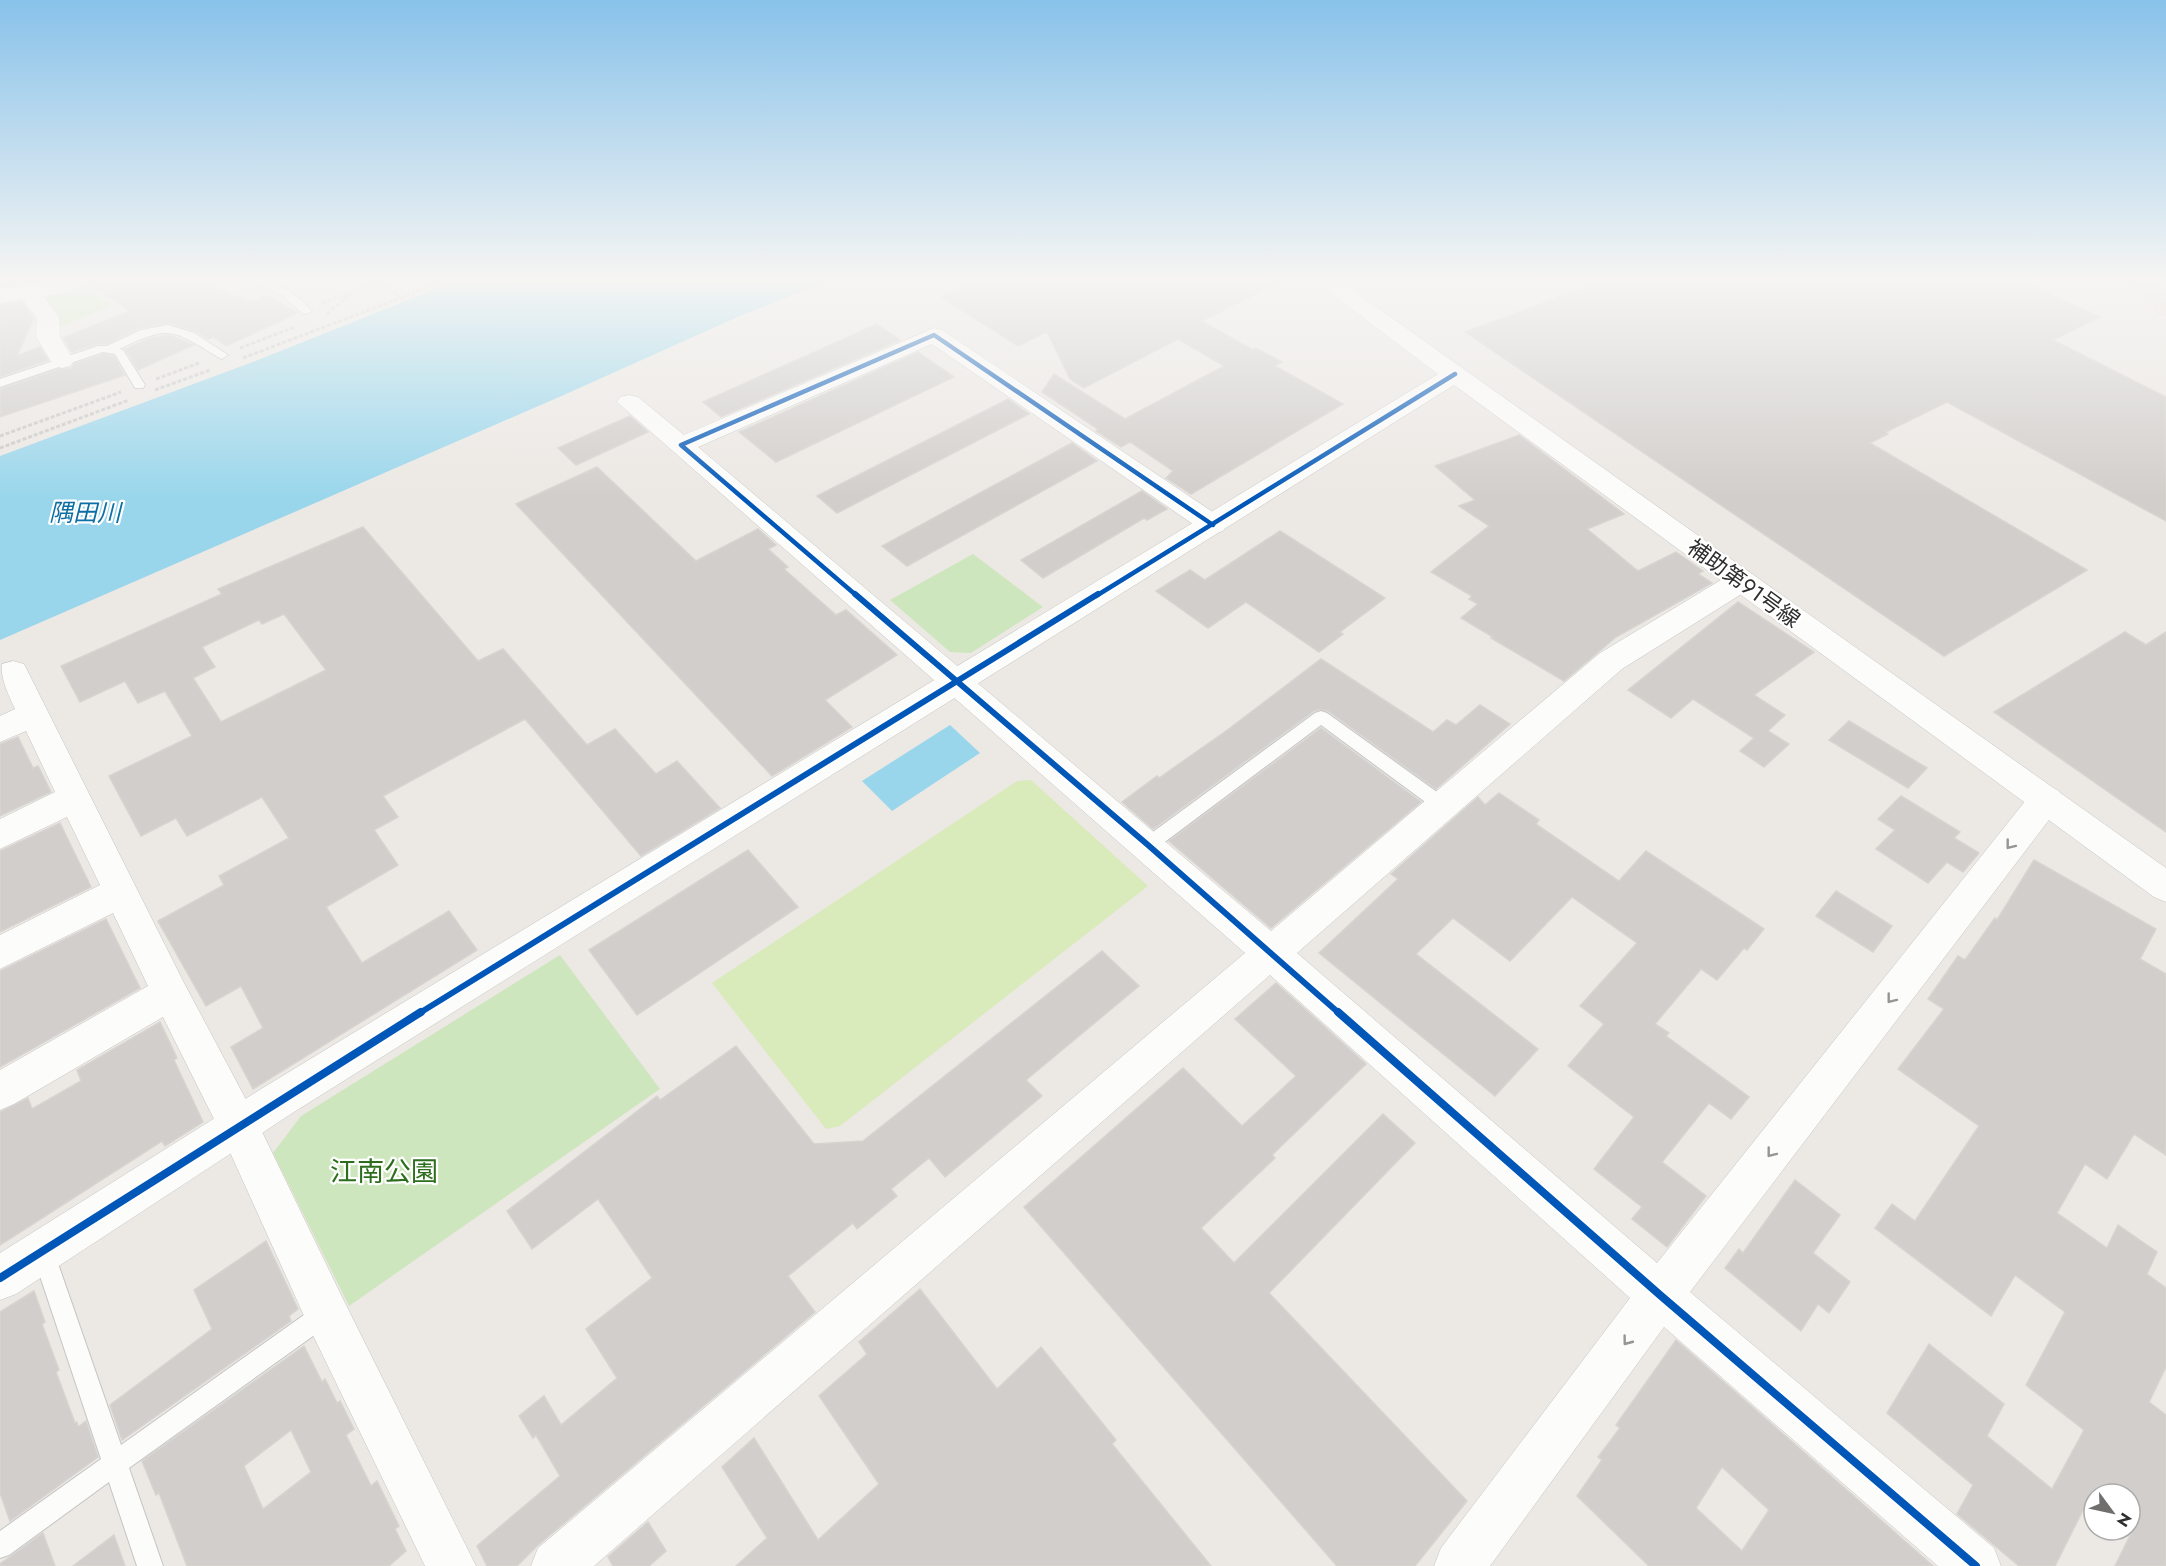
<svg xmlns="http://www.w3.org/2000/svg" width="2166" height="1566" viewBox="0 0 2166 1566" font-family="Jost,'Noto Sans JP',sans-serif">
<style>
.green{fill:#cee6be}
.pitch{fill:#d9eabb}
.water{fill:#99d6ec}
.building{fill:#d1cecb;stroke:#d7d4d0;stroke-width:1.5;fill-rule:evenodd}
.lines{fill:none;stroke-linecap:round;stroke-linejoin:round}
.service-casing{stroke:#c5c4c5;stroke-width:2}
.minor-casing{stroke:#c5c4c5;stroke-width:1}
.tertiary-casing{stroke:#c5c4c5;stroke-width:1}
.motorway-casing{stroke:#c6c5c4;stroke-width:1}
.path{stroke:#c9c9c8;stroke-width:3;stroke-dasharray:4 2;stroke-linecap:butt}
.service{fill:#fcfcfb;fill-rule:evenodd}
.minor{fill:#fcfcfb;fill-rule:evenodd}
.tertiary{fill:#fcfcfb;fill-rule:evenodd}
.motorway{fill:#eadfd6;fill-rule:evenodd}
.cycleway-far2-casing{stroke:#fff;stroke-width:8}
.cycleway-far1-casing{stroke:#fff;stroke-width:10}
.cycleway-casing{stroke:#fff;stroke-width:12}
.cycleway-far2{stroke:#0057b8;stroke-width:4.5}
.cycleway-far1{stroke:#0057b8;stroke-width:6}
.cycleway{stroke:#0057b8;stroke-width:8}
.oneway{stroke:#959594}
.labels{text-anchor:middle;dominant-baseline:central;stroke-width:4.5;stroke-linejoin:round;paint-order:stroke}
.street-label{font-size:22px;fill:#2e2e2e;stroke:#fff}
.water-label{font-size:24px;font-style:italic;fill:#0d6fa3;stroke:#fff}
.near-park-label{font-size:27px;fill:#2c6e1b;stroke:#fff}
</style>
<rect width="100%" height="100%" fill="#ece8e4"/>
<g class="green">
<polygon points="83,285 112,306 58,327 58,314 44,302 51,292"/>
<polygon points="973,554 1043,607 971,653 950,652 890,600"/>
<polygon points="560,955 660,1089 349,1306 273,1153 301,1116"/>
</g>
<polygon class="pitch" points="1031,780 1148,886 840,1126 826,1129 712,983 1017,781"/>
<g class="water">
<polygon points="460,279 834,279 742,315 566,394 0,640 0,456 258,360"/>
<polygon points="950,725 980,753 892,811 862,781"/>
</g>
<g class="building">
<polygon points="0,279 48,279 0,287"/>
<polygon points="101,279 194,279 251,302 267,295 298,313 226,346 213,337 208,339 195,331 168,323 140,328 106,344 97,344 72,352 63,338 129,311 91,284"/>
<polygon points="982,279 1286,279 1202,321 1253,350 1256,348 1282,362 1275,366 1343,404 1191,494 1166,478 1173,471 1130,442 1121,447 1096,431 1098,429 1042,392 1054,374 1125,419 1224,366 1178,339 1084,388 1070,379 1047,332 1018,346 941,297"/>
<polygon points="1607,279 2017,279 2100,317 2053,340 2166,397 2166,521 1947,402 1886,432 1888,434 1870,443 2087,570 1944,656 1465,332"/>
<polygon points="21,301 34,318 17,356 40,347 48,360 0,377 0,305"/>
<polygon points="877,324 900,340 721,417 703,402"/>
<polygon points="170,335 194,345 138,370 125,349 150,338"/>
<polygon points="918,352 954,377 776,462 739,432"/>
<polygon points="103,354 114,356 125,375 0,417 0,389 59,369 71,368 74,364"/>
<polygon points="1008,399 1029,414 837,513 817,496"/>
<polygon points="630,416 648,432 576,465 558,448"/>
<polygon points="1519,435 1624,514 1587,529 1638,571 1676,552 1703,571 1698,574 1712,583 1616,637 1564,681 1491,638 1493,637 1461,618 1478,604 1469,599 1472,596 1431,572 1489,526 1459,506 1475,500 1435,466"/>
<polygon points="1072,443 1097,461 907,566 882,546"/>
<polygon points="597,467 696,561 758,529 776,545 768,549 788,567 784,569 836,615 846,610 897,655 825,700 852,727 772,776 516,504"/>
<polygon points="1142,491 1167,509 1147,520 1144,518 1043,578 1021,560"/>
<path d="M 363,527 L 478,661 L 503,649 L 587,745 L 615,729 L 656,774 L 677,761 L 720,808 L 641,856 L 525,719 L 383,796 L 398,817 L 374,830 L 398,865 L 326,907 L 362,963 L 449,911 L 477,950 L 253,1089 L 231,1047 L 263,1028 L 241,986 L 206,1006 L 158,921 L 224,885 L 219,876 L 289,838 L 262,797 L 187,836 L 176,818 L 141,836 L 109,776 L 192,736 L 165,691 L 138,703 L 125,681 L 80,702 L 61,666 L 222,594 L 218,589 ZM 284,614 L 326,670 L 221,722 L 193,678 L 215,667 L 202,647 L 259,620 L 262,624 Z"/>
<polygon points="1280,531 1385,598 1340,632 1343,634 1319,652 1246,602 1208,628 1156,591 1190,570 1205,580"/>
<polygon points="1738,602 1814,652 1754,695 1785,715 1768,731 1789,744 1764,767 1740,751 1754,738 1693,699 1671,718 1628,690"/>
<polygon points="2125,632 2146,645 2166,632 2166,832 1994,712"/>
<polygon points="1321,659 1433,732 1447,720 1456,725 1480,705 1510,724 1436,789 1328,711 1320,709 1314,711 1153,829 1122,802 1157,776 1159,778 1226,731"/>
<polygon points="1849,721 1927,768 1908,788 1829,740"/>
<polygon points="1321,728 1421,802 1271,928 1169,841"/>
<polygon points="18,737 33,768 38,766 51,792 0,816 0,744"/>
<polygon points="1499,793 1539,820 1536,824 1619,881 1646,851 1764,929 1747,950 1744,948 1717,980 1701,969 1655,1024 1669,1033 1666,1036 1749,1097 1731,1119 1709,1103 1662,1162 1706,1196 1667,1247 1632,1219 1642,1207 1594,1169 1634,1117 1568,1066 1604,1024 1580,1006 1637,943 1572,897 1510,961 1453,918 1416,954 1538,1049 1495,1096 1319,953 1398,879 1391,874 1478,797 1485,805"/>
<polygon points="1901,796 1960,832 1954,838 1979,853 1963,872 1947,862 1928,883 1876,849 1895,830 1878,819"/>
<polygon points="60,823 91,887 0,932 0,851"/>
<polygon points="748,850 798,907 637,1015 589,950"/>
<polygon points="2034,860 2156,929 2140,959 2166,974 2166,1155 2134,1134 2107,1179 2085,1164 2057,1213 2107,1248 2118,1225 2157,1252 2147,1274 2166,1288 2166,1367 2149,1402 2166,1415 2166,1566 2115,1566 2141,1513 2130,1504 2130,1494 2091,1494 2055,1566 2019,1566 1957,1514 1973,1485 1887,1413 1929,1344 2004,1404 1987,1436 2052,1489 2084,1430 2026,1385 2065,1312 2015,1275 1991,1316 1875,1228 1892,1204 1915,1221 1979,1126 1898,1069 1944,1009 1928,999 1958,956 1965,960 1995,918 1997,920"/>
<polygon points="1836,891 1892,926 1873,952 1816,916"/>
<polygon points="106,919 140,988 0,1067 0,971"/>
<polygon points="1102,951 1139,986 1026,1080 1042,1096 945,1177 929,1158 891,1189 897,1196 857,1229 853,1223 788,1276 815,1312 537,1546 517,1566 487,1566 477,1546 560,1476 536,1435 533,1438 519,1416 544,1396 561,1425 617,1378 586,1329 652,1278 598,1199 532,1249 507,1211 657,1096 660,1100 736,1046 814,1144 863,1141"/>
<polygon points="1276,983 1366,1064 1272,1155 1275,1158 1201,1228 1234,1263 1383,1114 1415,1143 1269,1293 1467,1501 1415,1566 1337,1566 1024,1207 1183,1068 1242,1126 1296,1076 1235,1019"/>
<polygon points="160,1022 177,1058 174,1060 203,1122 165,1146 162,1141 0,1245 0,1112 28,1098 32,1109 81,1081 77,1070"/>
<polygon points="1795,1180 1840,1215 1813,1253 1850,1282 1829,1313 1818,1304 1801,1331 1725,1268 1739,1249 1743,1253"/>
<polygon points="266,1241 298,1309 289,1316 291,1321 122,1440 110,1405 212,1329 194,1290"/>
<polygon points="920,1289 997,1389 1041,1347 1116,1440 1112,1444 1211,1566 736,1566 767,1538 722,1467 754,1438 818,1540 879,1484 819,1396 867,1354 859,1342"/>
<polygon points="34,1291 45,1322 42,1324 59,1370 56,1372 75,1423 77,1422 78,1427 86,1421 98,1457 10,1521 0,1493 0,1312"/>
<path d="M 1676,1340 L 1865,1506 L 1933,1566 L 1649,1566 L 1577,1496 L 1602,1460 L 1598,1457 L 1620,1428 L 1616,1425 ZM 1722,1467 L 1769,1510 L 1742,1551 L 1696,1508 Z"/>
<path d="M 304,1346 L 322,1382 L 325,1379 L 337,1403 L 340,1401 L 354,1429 L 346,1435 L 371,1486 L 377,1481 L 399,1526 L 395,1529 L 406,1551 L 389,1566 L 187,1566 L 159,1493 L 156,1495 L 142,1461 ZM 291,1430 L 311,1472 L 263,1509 L 244,1466 Z"/>
<polygon points="648,1522 666,1551 649,1566 613,1566 608,1557"/>
<polygon points="43,1533 55,1566 0,1566 0,1564"/>
<polygon points="114,1535 125,1566 73,1566"/>
</g>
<g class="lines">
<g class="service-casing">
<g id="service">
<polygon points="81,279 99,279 64,289 59,286"/>
<path d="M 249,279 C 273,279 296,292 312,311 L 306,314 L 302,313 L 280,294 Z"/>
<path d="M 168,325 L 194,333 L 228,355 L 222,359 L 218,357 C 171,328 170,325 119,349 L 123,350 L 145,385 L 143,388 L 135,388 L 115,354 L 103,352 L 0,387 L 0,379 L 98,346 L 107,346 L 141,330 Z"/>
<polygon points="1321,711 1327,713 1448,800 1450,805 1448,810 1442,812 1436,810 1321,725 1154,850 1148,852 1142,850 1139,845 1142,840 1315,713"/>
<polygon points="43,1241 51,1244 54,1252 121,1445 318,1305 326,1302 334,1305 337,1313 334,1321 129,1468 163,1566 137,1566 109,1482 9,1555 0,1558 0,1531 101,1459 32,1252 35,1244"/>
</g>
</g>
<g class="minor-casing">
<g id="minor">
<polygon points="60,279 85,279 72,291 43,296 59,317 60,337 74,361 70,366 62,368 54,366 36,337 37,318 22,299 0,303 0,289"/>
<polygon points="934,328 942,330 1223,519 1227,525 1223,531 1213,534 1203,531 932,344 698,447 1271,931 1600,653 1731,574 1741,571 1751,574 1755,581 1751,588 1622,669 1297,953 1657,1263 2034,790 2046,786 2058,790 2063,799 2058,808 1690,1292 1994,1548 2001,1566 1938,1566 1664,1327 1490,1566 1434,1566 1441,1548 1630,1298 1270,975 594,1566 531,1566 538,1548 1245,953 617,402 620,397 629,395 638,397 684,435"/>
<path d="M 13,661 L 24,664 L 28,672 L 183,981 L 252,1111 L 342,1297 L 476,1566 L 425,1566 L 310,1329 L 224,1139 L 163,1017 L 14,1104 L 0,1110 L 0,1070 L 148,986 L 113,913 L 0,969 L 0,935 L 100,885 L 67,817 L 0,849 L 0,819 L 55,792 L 26,731 L 0,742 L 0,716 L 15,709 C 9,696 0,678 2,664 Z"/>
</g>
</g>
<g class="tertiary-casing">
<polygon id="tertiary" points="1312,279 1337,279 2166,868 2166,902 2154,897 1454,385 294,1112 16,1294 0,1300 0,1253 266,1086 1438,374"/>
</g>
<g class="motorway-casing">
<polygon id="motorway" points="2128,279 2151,279 2166,295 2166,315 2158,313"/>
</g>
<g class="path">
<polyline points="379,281 402,298"/>
<polyline points="322,303 351,292"/>
<polyline points="327,314 354,291 384,279"/>
<polyline points="240,348 295,327"/>
<polyline points="243,358 450,279"/>
<polyline points="156,379 199,363"/>
<polyline points="155,390 210,370"/>
<polyline points="0,436 121,392"/>
<polyline points="0,448 129,400"/>
</g>
<use href="#service" class="service"/>
<use href="#minor" class="minor"/>
<use href="#tertiary" class="tertiary"/>
<use href="#motorway" class="motorway"/>
<g class="cycleway-far2-casing">
<g id="cycleway-far2">
<polyline points="857,596 681,445 934,335 1213,525"/>
<polyline points="1096,596 1455,374"/>
</g>
</g>
<g class="cycleway-far1-casing">
<g id="cycleway-far1">
<polyline points="855,594 1148,845 1340,1014"/>
<polyline points="418,1014 1098,594"/>
</g>
</g>
<g class="cycleway-casing">
<g id="cycleway">
<polyline points="1338,1012 1660,1295 1976,1566"/>
<polyline points="0,1278 421,1012"/>
</g>
</g>
<use href="#cycleway-far2" class="cycleway-far2"/>
<use href="#cycleway-far1" class="cycleway-far1"/>
<use href="#cycleway" class="cycleway"/>
</g>
<defs><path id="oneway-chevron" d="M-2-3.5L2.5 0L-2 3.5" fill="none" stroke-width="1.6" stroke-linecap="round" stroke-linejoin="round" transform="scale(1.5)"/></defs>
<g class="oneway">
<use href="#oneway-chevron" transform="translate(2010 845) rotate(128)"/>
<use href="#oneway-chevron" transform="translate(1891 999) rotate(128)"/>
<use href="#oneway-chevron" transform="translate(1771 1153) rotate(128)"/>
<use href="#oneway-chevron" transform="translate(1627 1341) rotate(127)"/>
</g>
<linearGradient id="sky" x2="0" y2="1"><stop stop-color="#88c2ea"/><stop offset="0.56" stop-color="#f6f5f3"/><stop offset="1" stop-color="#f6f5f3" stop-opacity="0"/></linearGradient>
<rect width="2166" height="498" fill="url(#sky)"/>
<g class="labels">
<g class="street-label">
<text transform="translate(1744 583) rotate(36)">補助第91号線</text>
</g>
<g class="water-label">
<text x="85" y="512">隅田川</text>
</g>
<g class="near-park-label">
<text x="384" y="1171">江南公園</text>
</g>
</g>
<g transform="translate(2112 1512) rotate(123)"><circle r="28" fill="#ffffff" stroke="#ababab" stroke-width="1.5"/>
<path d="M0-4.5L10 22L0 15L-10 22Z" fill="#706f6e"/>
<text y="-9" font-size="16" font-weight="bold" text-anchor="middle" fill="#2e2e2e">N</text>
</g>
</svg>
